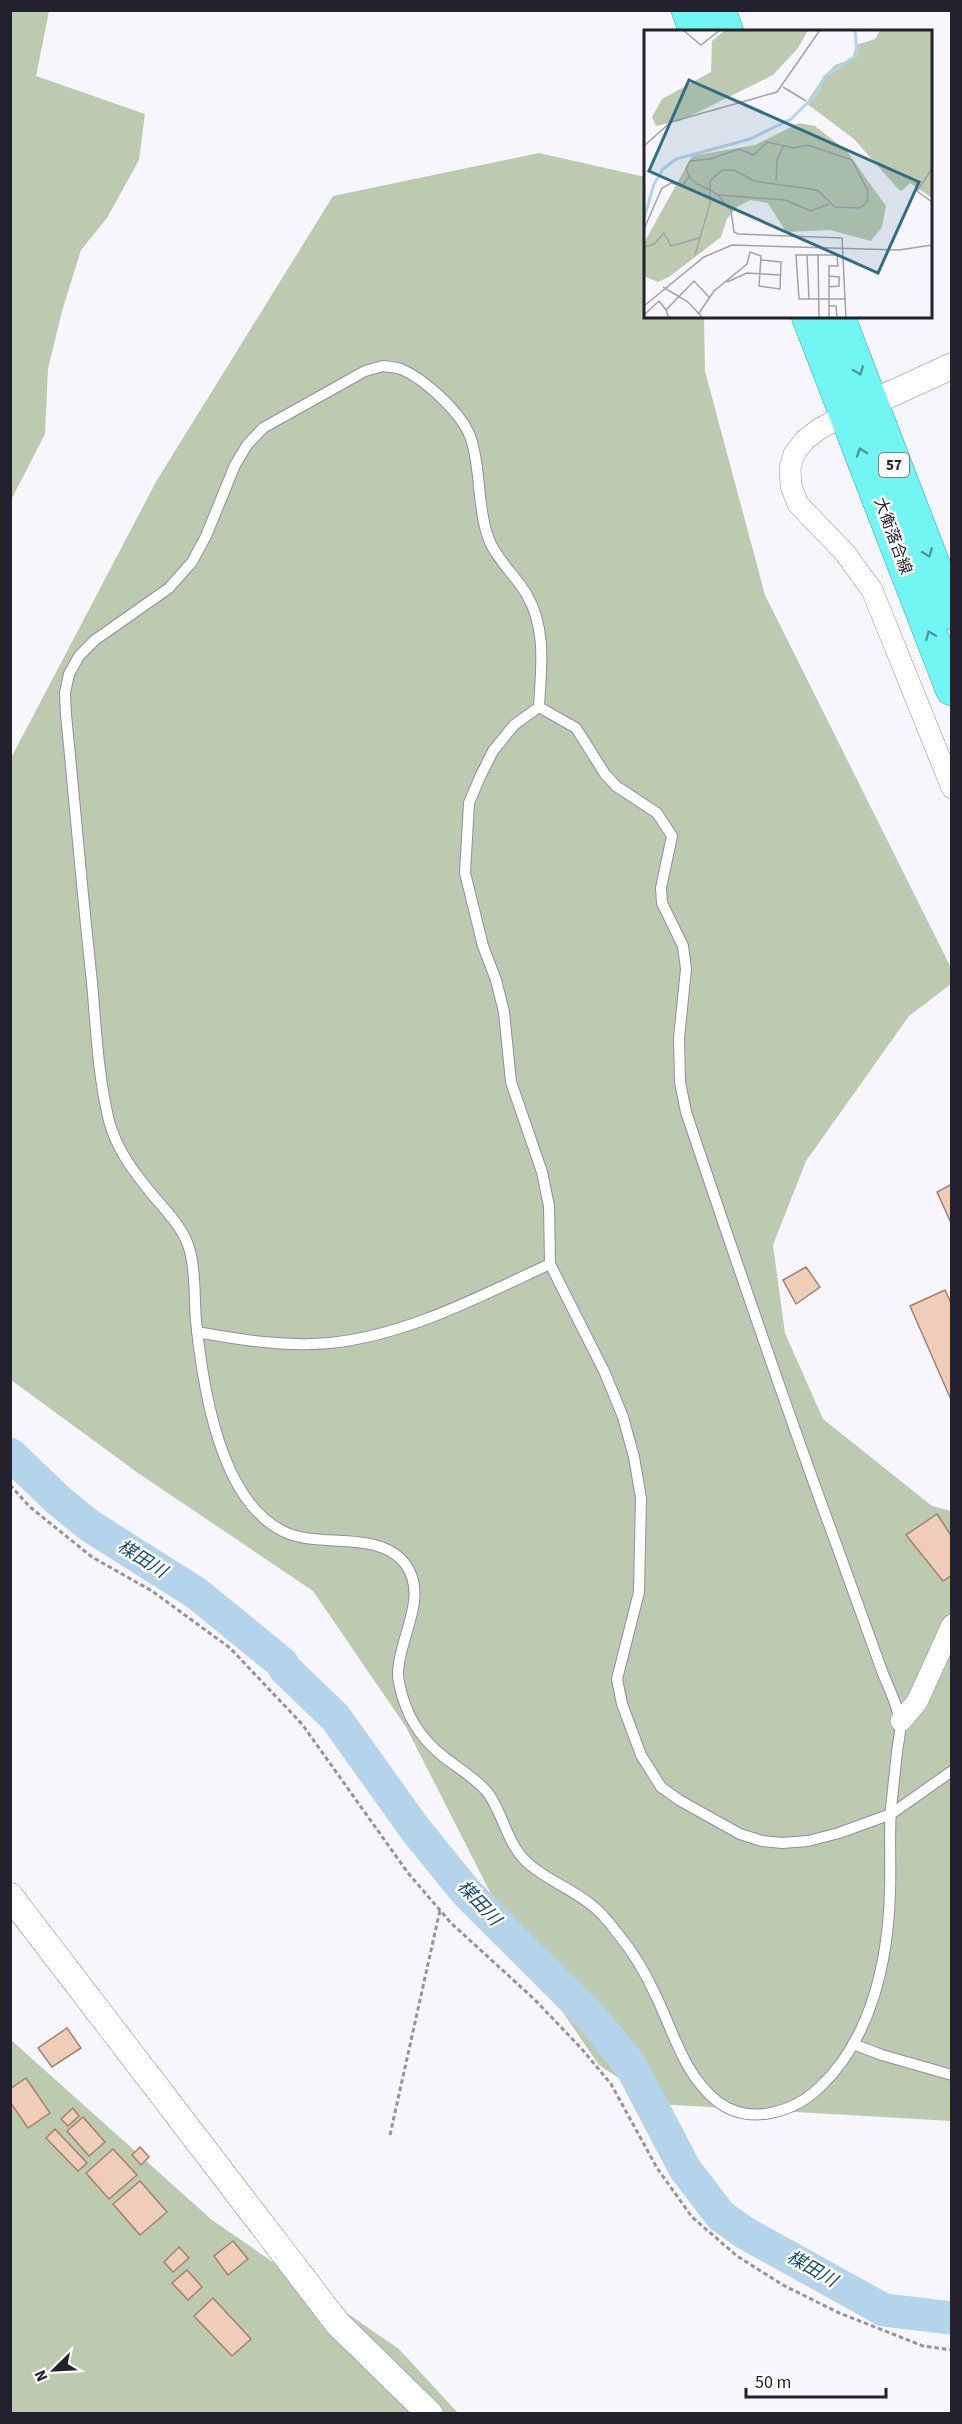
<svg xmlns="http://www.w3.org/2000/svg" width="962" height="2424" viewBox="0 0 962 2424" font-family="'Source Sans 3','Noto Sans JP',sans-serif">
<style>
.green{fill:#bccbaf}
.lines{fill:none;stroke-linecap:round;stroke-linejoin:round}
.river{stroke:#b3d4eb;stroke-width:33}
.building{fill:#efcdb9;stroke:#a2816e;stroke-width:1.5}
.service-casing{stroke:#8f8bac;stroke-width:12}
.minor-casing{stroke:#8f8bac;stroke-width:22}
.tertiary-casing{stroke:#8f8bac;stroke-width:27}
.primary-casing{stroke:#19a8aa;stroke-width:34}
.path{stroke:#95949d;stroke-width:3;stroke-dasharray:4.5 3;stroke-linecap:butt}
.service{stroke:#fff;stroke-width:10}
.minor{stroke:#fff;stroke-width:21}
.tertiary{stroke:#fff;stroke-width:26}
.primary{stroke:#71f6f4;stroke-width:33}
.oneway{stroke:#4e969b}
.labels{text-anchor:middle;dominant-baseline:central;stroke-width:5;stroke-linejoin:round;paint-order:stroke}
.shield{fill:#fff;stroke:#65646d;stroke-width:1.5}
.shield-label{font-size:15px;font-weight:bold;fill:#23212e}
.street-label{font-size:16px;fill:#23212e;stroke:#fff}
.water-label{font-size:18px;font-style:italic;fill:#124b6b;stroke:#fff}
.inset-river{fill:none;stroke:#b3d4eb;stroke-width:3}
.inset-road{fill:none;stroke:#a2a1aa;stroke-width:1.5}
.view{fill:#306e84;fill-opacity:0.15;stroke:#306e84;stroke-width:3}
.inset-edge{fill:none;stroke:#23212e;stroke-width:3}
</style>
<rect width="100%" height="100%" fill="#f7f6fd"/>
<g class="green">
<polygon points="11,10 49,11 36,76 145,114 139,160 107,218 81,250 62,311 48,369 45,434 11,500"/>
<polygon points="539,153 645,177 646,316 704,317 705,371 765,595 951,968 951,984 909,1016 806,1161 773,1245 785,1333 823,1419 932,1506 951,1511 951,2121 658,2104 599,2065 518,1947 406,1727 313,1591 138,1473 11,1380 11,758 157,480 333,196"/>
<polygon points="10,2039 212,2220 399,2349 458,2413 11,2413"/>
</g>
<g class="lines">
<polyline class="river" points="10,1454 58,1500 90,1526 196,1593 282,1663 285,1669 335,1717 415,1829 466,1892 592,2018 631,2066 685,2169 721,2216 745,2233 884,2310 952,2318"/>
</g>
<g class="building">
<polygon points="952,1184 952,1225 937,1192"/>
<polygon points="806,1267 820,1287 796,1304 783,1280"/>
<polygon points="945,1290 952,1305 952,1402 910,1306"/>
<polygon points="937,1514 952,1537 952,1575 943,1581 906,1535"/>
<polygon points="67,2028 81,2048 52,2067 38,2048"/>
<polygon points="26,2078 50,2113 28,2128 10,2102 10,2089"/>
<polygon points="73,2108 79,2116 68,2126 61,2119"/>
<polygon points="83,2117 105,2142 89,2156 67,2131"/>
<polygon points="55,2129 87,2163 78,2171 46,2138"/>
<polygon points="140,2147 149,2157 141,2165 132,2155"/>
<polygon points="113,2149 137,2175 109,2199 86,2173"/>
<polygon points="140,2181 167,2212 140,2235 113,2204"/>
<polygon points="233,2241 248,2259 228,2275 214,2256"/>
<polygon points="179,2247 189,2258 173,2272 164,2262"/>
<polygon points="187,2270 202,2287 188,2300 172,2283"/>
<polygon points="213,2298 251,2339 232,2356 194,2316"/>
</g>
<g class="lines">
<g class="service-casing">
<g id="service">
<path d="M 383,366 C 388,367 395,367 401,369 C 425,379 463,414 471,439 C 481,469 477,503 487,534 C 494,558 515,574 527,595 C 547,630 541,669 539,707 L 576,728 L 605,774 L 616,786 L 657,813 L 672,836 L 661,888 L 662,903 L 683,946 L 686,969 L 679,1038 L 680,1082 L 686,1112 C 734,1255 782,1397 834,1538 C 850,1583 866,1627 882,1671 C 888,1687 899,1707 900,1724 C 901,1733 898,1742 897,1752 C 895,1770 893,1789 891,1808 C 889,1836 891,1864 890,1892 C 888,1960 872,2038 820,2087 C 794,2112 750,2126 718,2102 C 684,2076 673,2030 655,1994 C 645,1972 633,1952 618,1934 C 610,1923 600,1911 589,1903 C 571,1889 548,1880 530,1865 C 507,1846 505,1817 488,1793 C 476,1778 459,1769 444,1757 C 426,1743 411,1723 404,1701 C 402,1696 398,1680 398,1674 C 398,1639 429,1598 406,1565 C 381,1530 323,1548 287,1533 C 261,1522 243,1497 231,1472 C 210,1427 201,1371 196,1321 C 194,1298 196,1274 190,1251 C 184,1228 166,1211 151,1193 C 133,1171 117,1150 109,1121 C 98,1076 96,1028 92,982 C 82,893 75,804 66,715 L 65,693 L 69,674 L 79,656 L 95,640 L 169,588 L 192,562 L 206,536 L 235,465 L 247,445 L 263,428 L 365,371 Z"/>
<polyline points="539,707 514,725 493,751 480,777 469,803 465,873 483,946 496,980 504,1012 511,1082 542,1172 549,1206 550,1264 605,1373 623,1417 634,1457 641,1498 639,1592 617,1679 622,1704 641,1755 661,1787 679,1800 740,1834 762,1841 782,1843 808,1841 839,1833 891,1814 952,1771"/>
<path d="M 197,1332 C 241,1340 286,1347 330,1343 C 408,1335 480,1296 550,1264"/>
<polyline points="853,2044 882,2055 952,2075"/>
</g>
</g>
<g class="minor-casing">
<g id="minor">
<polyline points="847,414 819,429 805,440 794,454 790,468 791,486 798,504 845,553 872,590 952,788"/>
<polyline points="901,1721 917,1702 952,1625"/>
</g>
</g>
<g class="tertiary-casing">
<g id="tertiary">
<polyline points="856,410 952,366"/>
<polyline points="10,1896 338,2324 430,2414"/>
</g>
</g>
<g class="primary-casing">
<g id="primary">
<polyline points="688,10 696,32"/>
<polyline points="719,10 727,32"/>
<polyline points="808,316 952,689"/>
<polyline points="838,316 952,613"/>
</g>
</g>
<g class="path">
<polyline points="10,1485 30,1507 92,1557 152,1591 230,1648 302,1724 408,1873 451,1923 534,1999 581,2048 611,2084 657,2168 692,2217 737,2256 783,2285 837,2312 923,2346 952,2350"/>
<polyline points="390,2135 440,1910"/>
</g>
<use href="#service" class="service"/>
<use href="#minor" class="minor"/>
<use href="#tertiary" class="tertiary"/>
<use href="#primary" class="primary"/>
</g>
<defs><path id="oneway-chevron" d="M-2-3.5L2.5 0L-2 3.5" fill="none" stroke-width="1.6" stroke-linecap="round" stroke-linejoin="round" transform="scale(1.5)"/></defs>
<g class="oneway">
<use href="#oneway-chevron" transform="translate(859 371) rotate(69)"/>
<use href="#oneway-chevron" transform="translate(861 452) rotate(-110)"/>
<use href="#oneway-chevron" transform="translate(928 553) rotate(69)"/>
<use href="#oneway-chevron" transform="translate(930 635) rotate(-112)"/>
</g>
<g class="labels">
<rect class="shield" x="879" y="453" width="30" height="24" rx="4.5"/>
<g class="shield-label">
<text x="894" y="465">57</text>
</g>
<g class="street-label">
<text transform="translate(893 536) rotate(70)">大衡落合線</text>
</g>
<g class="water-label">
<text transform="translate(142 1559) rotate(32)">楳田川</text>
<text transform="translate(479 1903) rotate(47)">楳田川</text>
<text transform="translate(812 2269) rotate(30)">楳田川</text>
</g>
</g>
<g transform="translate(644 30)">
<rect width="288" height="288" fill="#f7f6fd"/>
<path d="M 81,0 L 164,0 L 154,18 L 129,45 L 36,91 L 12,96 L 8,87 L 18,69 L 67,42 L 68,11 ZM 288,0 L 288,168 L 266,153 L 258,161 L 254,159 L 210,109 L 162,73 L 181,45 L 191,35 L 208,29 L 212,15 L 231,9 L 236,1 ZM 155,93 L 171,96 L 202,120 L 242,176 L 238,197 L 227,211 L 186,200 L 142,202 L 124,173 L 106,170 L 93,177 L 83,189 L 77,207 L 25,247 L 14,252 L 0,246 L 0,213 L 48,126 L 111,115 Z" fill="#bccbaf"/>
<path class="inset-river" d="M 157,79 L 172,65 L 180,47 L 213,25 L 211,0M 0,188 L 10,154 L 19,139 L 32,129 L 106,109 L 147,89 L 157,79"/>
<path class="inset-road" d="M 39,0 L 57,15 L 76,0M 139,57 L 162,71M 0,116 L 27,92 L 133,62 L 176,0M 288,139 L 273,161 L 288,172M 132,151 L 133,130 L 140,115M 74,165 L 87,181 L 90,202 L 94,204 L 198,208 L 202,288M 0,199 L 18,158 L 27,153 L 38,156 L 45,147M 0,217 L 10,214 L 20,203 L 27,216 L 55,208M 51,225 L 66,174 L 66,151 L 78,140 L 90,140 L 110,151 L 173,160 L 191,177 L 216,178 L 224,171 L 223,159 L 208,130 L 164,115 L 150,118 L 123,112 L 110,125 L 95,119 L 66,129 L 46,131 L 42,139 L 47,149 L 53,154 L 66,160 L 74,165 L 141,170 L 167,181 L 185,174M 163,225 L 165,269M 174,225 L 175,288M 185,246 L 195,247 L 195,256 L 185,257M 83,252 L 103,243 L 137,245M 19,257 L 44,272 L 59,288M 0,276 L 60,227 L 88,215 L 255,220 L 288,215M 185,276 L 192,276 L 193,288M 55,283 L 70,261 L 103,234 L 106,222 L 117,226 L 115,256 L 136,259 L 137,232 L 117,230M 0,285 L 15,271 L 22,280M 25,288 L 22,280 L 50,251 L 65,267M 185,288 L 185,236 L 194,236 L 193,225 L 152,225 L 155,269 L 201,269"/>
<path class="view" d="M 45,50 L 275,152 L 234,243 L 5,141 Z"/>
<rect width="288" height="288" class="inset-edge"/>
</g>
<rect width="962" height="2424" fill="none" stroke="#23212e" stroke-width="24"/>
<g transform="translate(54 2370) rotate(246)" stroke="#ffffff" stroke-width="4.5" paint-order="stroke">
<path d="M0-4.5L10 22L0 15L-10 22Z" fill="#23212e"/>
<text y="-9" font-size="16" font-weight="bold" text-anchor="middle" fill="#23212e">N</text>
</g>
<path d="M746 2388v9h140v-9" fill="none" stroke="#23212e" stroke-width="3"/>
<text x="755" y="2388" font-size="18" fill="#23212e" stroke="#ffffff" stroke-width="4.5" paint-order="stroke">50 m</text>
</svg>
